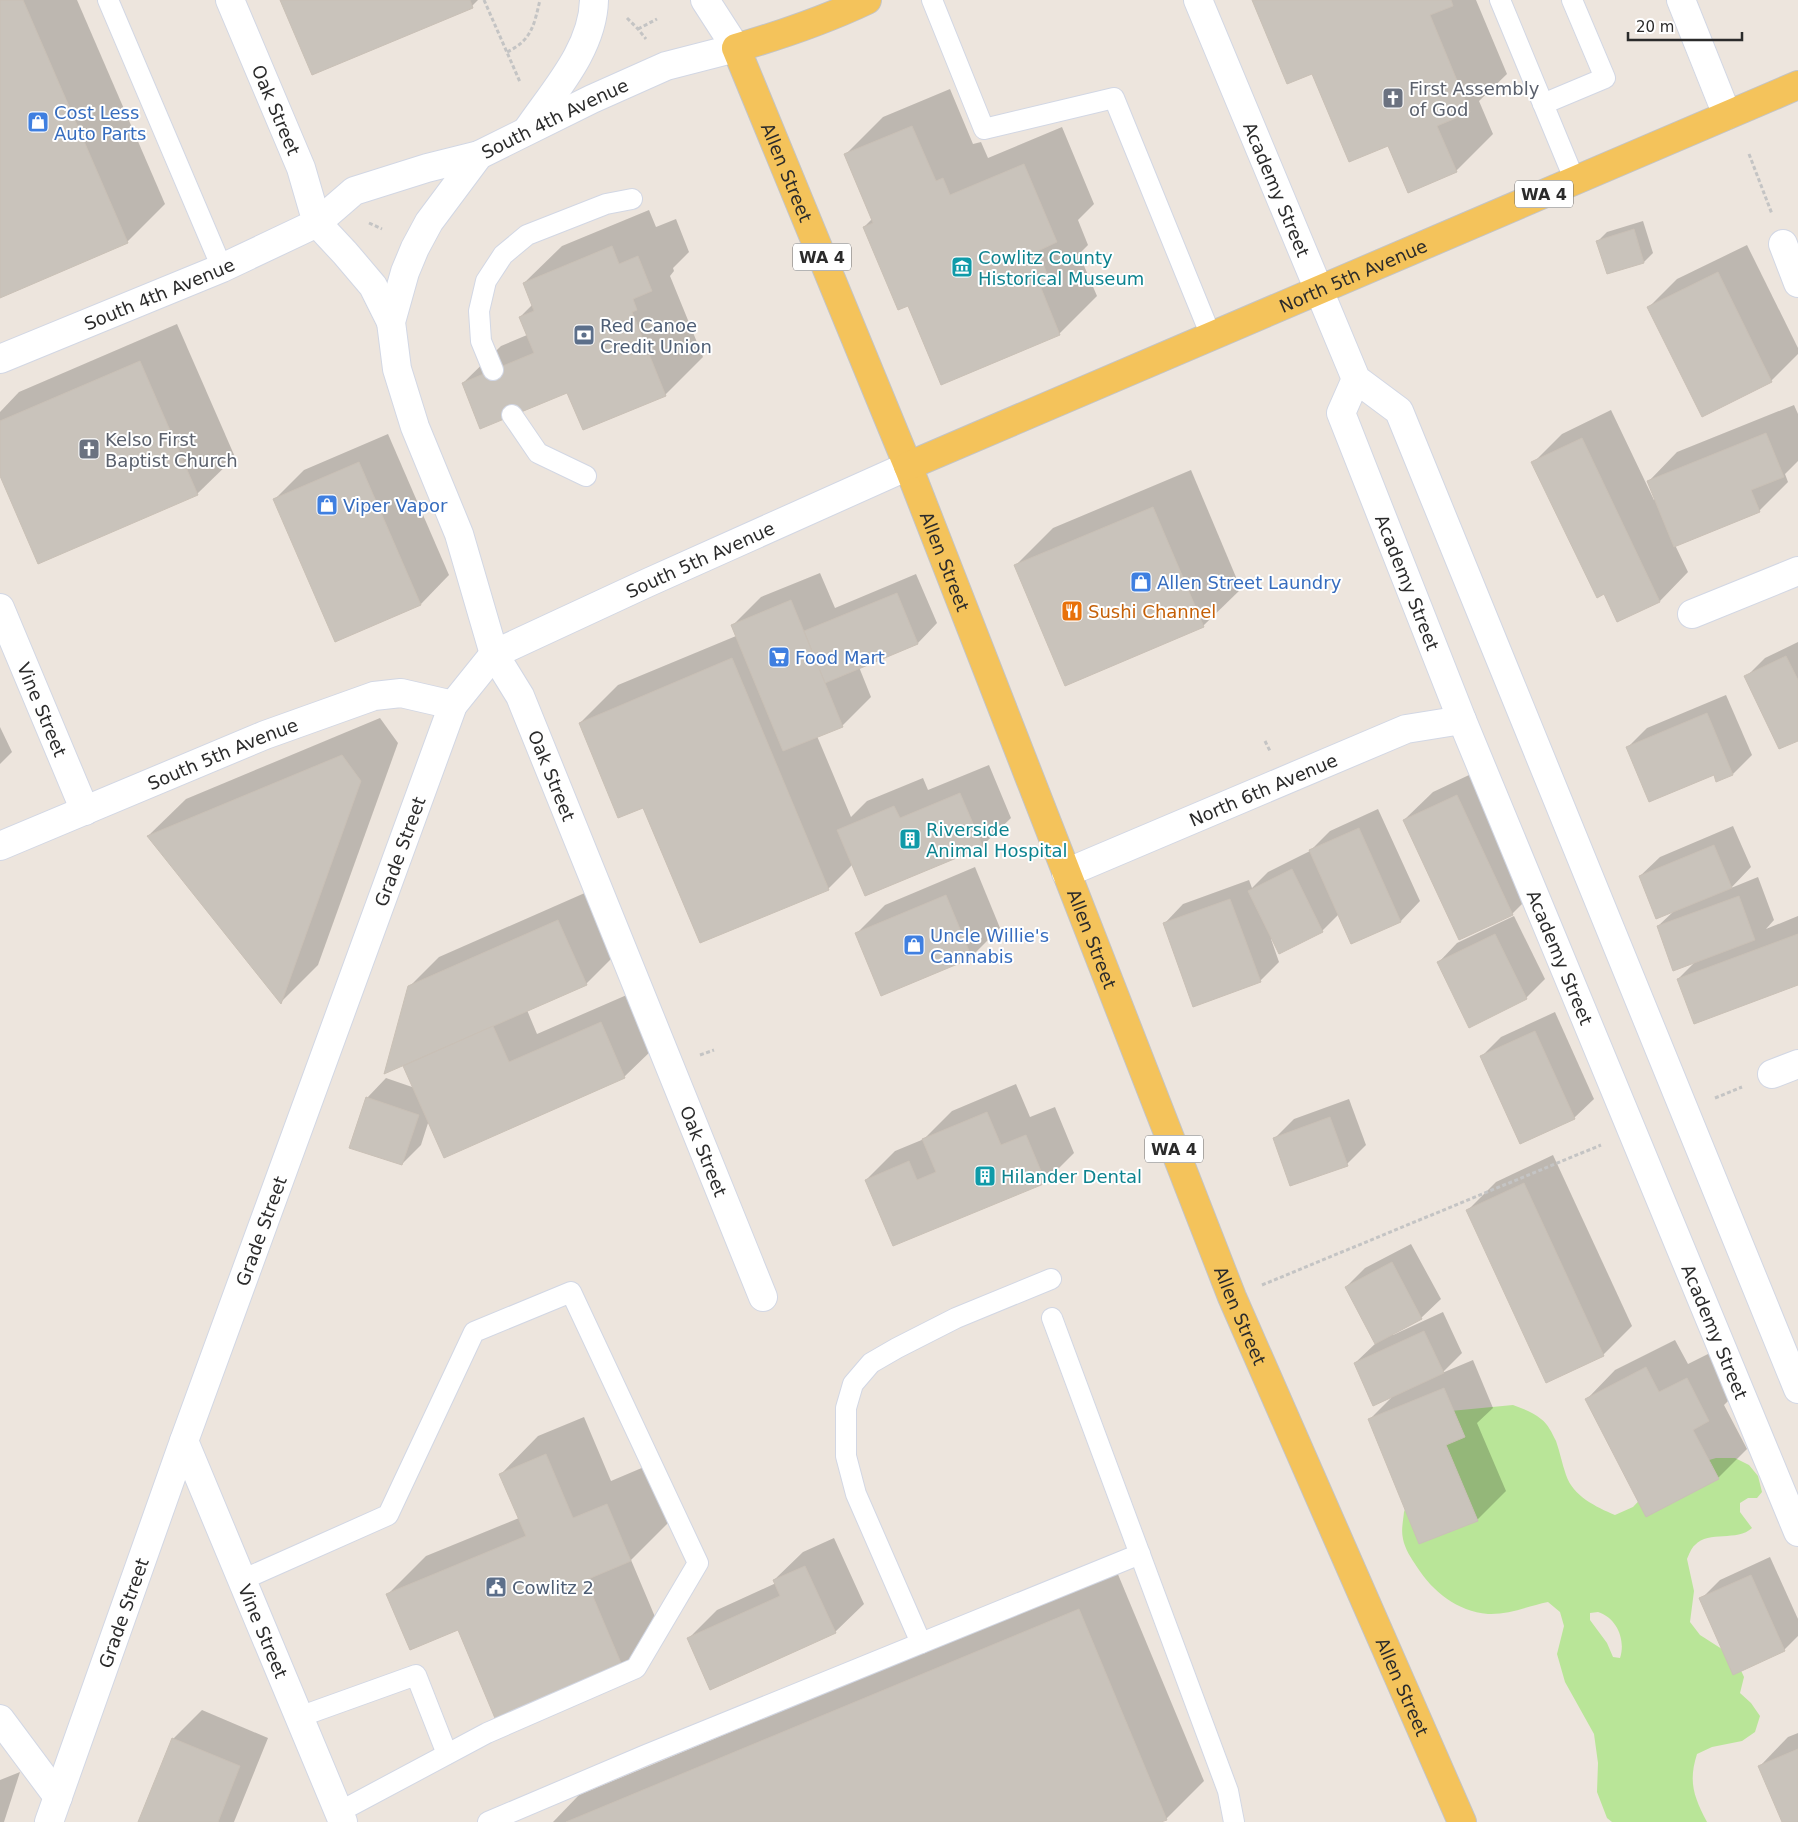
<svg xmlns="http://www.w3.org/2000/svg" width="1798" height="1822" viewBox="0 0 1798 1822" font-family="'DejaVu Sans',sans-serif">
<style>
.green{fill:#b9e598;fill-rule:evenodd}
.shadow{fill:#0003}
.building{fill:#c9c3bb;stroke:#c9c0b6}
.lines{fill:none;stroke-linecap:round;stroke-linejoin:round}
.lane-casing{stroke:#d2d7e4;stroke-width:22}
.street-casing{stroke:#d2d7e4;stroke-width:30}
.secondary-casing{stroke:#d2d7e4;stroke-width:30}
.primary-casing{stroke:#c4c4c4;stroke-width:30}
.path{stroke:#c4c4c4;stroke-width:3;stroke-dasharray:4 2.5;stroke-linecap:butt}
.lane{stroke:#fff;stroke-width:20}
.street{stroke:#fff;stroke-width:28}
.secondary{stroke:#fff;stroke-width:28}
.primary{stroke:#f4c35b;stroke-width:28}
.labels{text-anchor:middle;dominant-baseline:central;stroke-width:4;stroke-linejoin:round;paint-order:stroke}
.shield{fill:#fff;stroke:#6b6b6b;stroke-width:1}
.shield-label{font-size:16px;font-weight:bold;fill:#2b2b2b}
.worship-label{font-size:18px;fill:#5b616d;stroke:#fff;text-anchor:start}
.street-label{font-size:18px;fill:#2b2b2b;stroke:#fff}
.shop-label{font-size:18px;fill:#366cbe;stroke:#fff;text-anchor:start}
.culture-label{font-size:18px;fill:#0d838f;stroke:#fff;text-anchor:start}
.service-label{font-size:18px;fill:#4e5e75;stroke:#fff;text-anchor:start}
.food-label{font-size:18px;fill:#c56008;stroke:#fff;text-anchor:start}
</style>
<rect width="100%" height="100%" fill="#ede5dd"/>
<path class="green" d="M 1513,1405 C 1523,1409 1533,1412 1541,1419 C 1548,1424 1552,1433 1556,1441 C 1560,1452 1562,1464 1566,1475 C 1573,1496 1596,1507 1615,1515 L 1633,1507 L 1665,1473 L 1716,1458 L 1735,1458 L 1749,1465 L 1758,1476 L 1762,1492 L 1757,1498 L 1748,1498 L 1740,1503 L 1740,1512 L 1752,1528 C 1737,1542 1709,1530 1695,1545 C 1691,1548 1689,1555 1687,1559 L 1694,1591 L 1690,1622 L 1700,1635 L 1725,1651 L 1737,1662 L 1744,1677 L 1740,1693 L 1751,1703 L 1760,1716 L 1755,1732 L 1742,1741 L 1712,1747 L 1697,1754 C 1688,1782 1694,1797 1707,1822 L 1612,1822 L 1607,1818 L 1597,1792 L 1598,1763 L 1594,1734 L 1565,1682 L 1557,1654 L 1564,1626 L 1560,1612 L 1548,1602 C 1528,1606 1508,1615 1488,1614 C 1457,1611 1433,1592 1417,1567 C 1411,1558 1405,1549 1403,1539 C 1401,1530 1403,1522 1404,1512 L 1440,1412 ZM 1598,1612 C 1617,1618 1626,1640 1620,1658 L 1613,1657 L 1607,1643 L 1590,1620 L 1590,1613 Z"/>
<g class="shadow">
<polygon points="0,0 77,0 165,204 127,242 0,297"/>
<polygon points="282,0 478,0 472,6"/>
<polygon points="1253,0 1476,0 1507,74 1479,101 1493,134 1456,171 1389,144 1313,72"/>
<polygon points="950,89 973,144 981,142 988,158 1062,127 1094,204 1078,220 1088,245 1079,254 1097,296 1059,334 908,305 864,227 872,219 845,155 883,117"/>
<polygon points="649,210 656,227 676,219 689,252 673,268 674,271 670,276 703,357 665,395 568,391 463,383 501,346 527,335 520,317 533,304 524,283 562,246"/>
<polygon points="1643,221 1653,253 1644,262 1598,241 1607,232"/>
<polygon points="1747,245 1798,348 1798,354 1771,381 1649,307 1677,279"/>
<polygon points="177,324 235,457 197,494 0,473 0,412 19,392"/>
<polygon points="1794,405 1798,414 1798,461 1785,474 1788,482 1759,511 1675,545 1688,572 1660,601 1618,621 1605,593 1533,463 1562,434 1611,410 1654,500 1656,499 1649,481 1677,452"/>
<polygon points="388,434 449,575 421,604 336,640 275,499 304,470"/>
<polygon points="1191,470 1241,589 1203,626 1016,565 1053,528"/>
<polygon points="820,573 835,608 916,574 937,623 918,643 859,667 871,697 843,725 817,736 851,817 867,801 923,778 928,790 989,765 1011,818 982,846 853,864 828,889 643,806 580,723 618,685 736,636 732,626 761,597"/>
<polygon points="1798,642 1798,739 1746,677 1765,658"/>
<polygon points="1726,695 1752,755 1733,774 1628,747 1647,728"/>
<polygon points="380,718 398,743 318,965 281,1002 148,836 186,799"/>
<polygon points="0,727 12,752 0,764"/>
<polygon points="1486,767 1541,885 1512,914 1404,820 1433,792"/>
<polygon points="1378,809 1420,901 1401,921 1352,942 1339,914 1322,931 1271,939 1279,962 1260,981 1164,924 1183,904 1249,880 1252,888 1268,872 1310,851 1330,831"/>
<polygon points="1733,826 1751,867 1731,888 1758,877 1774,920 1766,929 1798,916 1798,984 1678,979 1696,961 1658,926 1674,911 1640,876 1660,857"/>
<polygon points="975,867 1000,928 972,956 882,994 856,934 885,905"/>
<polygon points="587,892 615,955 586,984 527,1010 537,1034 629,994 653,1049 624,1077 429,1120 421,1145 402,1164 367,1098 386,1078 415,1088 404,1064 410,986 439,957"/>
<polygon points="1514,916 1545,979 1526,998 1438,963 1457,943"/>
<polygon points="1555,1012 1594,1099 1574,1118 1482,1056 1501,1037"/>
<polygon points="1016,1084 1030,1117 1055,1107 1074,1153 1045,1182 866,1180 895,1151 924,1139 952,1111"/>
<polygon points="1349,1099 1366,1145 1347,1164 1275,1138 1294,1119"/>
<polygon points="1553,1155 1632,1326 1603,1355 1467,1211 1496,1182"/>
<polygon points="1411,1244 1441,1299 1421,1318 1393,1333 1393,1335 1443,1312 1462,1353 1442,1373 1473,1360 1493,1408 1477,1423 1506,1491 1477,1520 1369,1420 1393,1396 1355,1363 1376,1343 1346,1287 1365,1268"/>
<polygon points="1675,1340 1688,1364 1716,1350 1737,1392 1724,1405 1747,1449 1718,1478 1587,1399 1615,1370"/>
<polygon points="584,1417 611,1481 644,1467 668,1523 631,1560 661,1631 623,1669 458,1628 388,1594 426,1556 519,1518 501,1474 538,1436"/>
<polygon points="834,1538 864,1604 835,1632 689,1638 717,1610 776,1583 774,1580 803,1552"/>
<polygon points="1770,1557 1798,1619 1798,1636 1784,1650 1701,1599 1720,1580"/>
<polygon points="1117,1572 1204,1781 1166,1819 1158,1822 553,1822 579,1795"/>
<polygon points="202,1710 268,1738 234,1822 139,1822 173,1739"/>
<polygon points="1798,1733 1798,1822 1784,1822 1760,1766 1788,1737"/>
<polygon points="20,1772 4,1822 0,1822 0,1780"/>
</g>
<g class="building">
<polygon points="0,0 23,0 128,243 0,298"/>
<polygon points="280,0 470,0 473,8 312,75"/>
<polygon points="1252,0 1451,0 1453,6 1430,15 1470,112 1437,126 1457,172 1408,193 1388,146 1349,162 1312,74 1287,84"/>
<polygon points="912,126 936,181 943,178 950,195 1024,164 1057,242 1038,251 1051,284 1041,288 1060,335 941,385 908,306 898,310 863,227 873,223 844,154"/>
<polygon points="1634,229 1644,263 1607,274 1596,241"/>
<polygon points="612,246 619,264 638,256 652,291 633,299 637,310 632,312 666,396 583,430 567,393 480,429 462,383 534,353 519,317 534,311 523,283"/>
<polygon points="1718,272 1772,382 1702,417 1647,307"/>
<polygon points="140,361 198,495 38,564 0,476 0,421"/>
<polygon points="1766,433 1784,477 1751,490 1760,512 1674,547 1647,481"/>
<polygon points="1582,438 1660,602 1617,622 1604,594 1597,598 1531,462"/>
<polygon points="359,462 421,605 335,642 273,499"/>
<polygon points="1153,507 1204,627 1065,686 1014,565"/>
<polygon points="897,593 918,644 825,683 804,631"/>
<polygon points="791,600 843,727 783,751 731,625"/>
<polygon points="1786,656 1798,680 1798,741 1779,749 1744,676"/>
<polygon points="732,658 829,890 700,943 643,808 618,818 579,723"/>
<polygon points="1707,713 1733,775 1716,782 1714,775 1649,802 1626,747"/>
<polygon points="342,755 361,781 281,1004 147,836"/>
<polygon points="960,793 983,847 865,896 837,830 894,806 900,818"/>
<polygon points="1457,795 1513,915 1459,940 1403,820"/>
<polygon points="1359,828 1401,922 1351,944 1309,850"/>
<polygon points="1714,845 1732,888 1656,919 1639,876"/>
<polygon points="1292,869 1323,932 1279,954 1248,891"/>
<polygon points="946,895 972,958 881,996 855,933"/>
<polygon points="1739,896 1755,940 1673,971 1657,926"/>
<polygon points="1230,899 1261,982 1193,1007 1163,923"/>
<polygon points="558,920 587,985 384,1074 408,986"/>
<polygon points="1495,934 1527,999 1469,1028 1437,962"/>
<polygon points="1798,934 1798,985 1694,1024 1677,979"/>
<polygon points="601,1022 625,1078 444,1158 403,1066 493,1026 509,1062"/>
<polygon points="1535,1031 1575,1119 1520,1144 1480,1056"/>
<polygon points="366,1097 419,1115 402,1165 349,1148"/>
<polygon points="987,1112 1001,1145 1026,1135 1046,1183 893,1246 865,1180 909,1161 917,1180 936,1172 922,1139"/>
<polygon points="1330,1117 1348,1166 1290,1186 1273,1138"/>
<polygon points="1524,1183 1604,1356 1546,1383 1466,1210"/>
<polygon points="1392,1262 1422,1319 1375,1344 1345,1287"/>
<polygon points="1424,1331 1444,1373 1373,1406 1354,1363"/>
<polygon points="1646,1367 1659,1392 1687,1378 1709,1421 1693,1430 1719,1479 1646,1517 1585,1399"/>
<polygon points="1444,1388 1465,1437 1446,1445 1478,1521 1419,1544 1368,1419"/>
<polygon points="546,1454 573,1518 607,1504 631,1561 586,1580 624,1670 497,1723 458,1630 410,1650 386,1594 526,1536 499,1474"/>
<polygon points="805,1566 836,1633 710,1690 687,1638 780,1596 773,1580"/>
<polygon points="1751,1575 1785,1651 1733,1675 1699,1598"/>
<polygon points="1079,1609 1167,1820 1161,1822 566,1822"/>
<polygon points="172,1738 240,1766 218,1822 138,1822"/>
<polygon points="1798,1749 1798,1822 1782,1822 1758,1766"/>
</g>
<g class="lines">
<g class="lane-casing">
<g id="lane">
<polyline points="108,0 222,268"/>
<polyline points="932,0 984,129 1114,98 1211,336"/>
<polyline points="1500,0 1575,181"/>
<polyline points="1543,104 1605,78 1572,0"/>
<polyline points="493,370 481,341 479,311 486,281 503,255 527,235 606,204 632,199"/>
<polyline points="512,415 538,453 586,476"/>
<polyline points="1052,1318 1228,1791 1234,1822"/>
<polyline points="242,1580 388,1515 474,1332 571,1292 698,1563 636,1668 487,1733 339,1812"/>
<polyline points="921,1643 856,1494 846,1456 846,1408 853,1384 871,1363 897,1348 956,1318 1051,1279"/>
<polyline points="299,1717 416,1675 447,1754"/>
<polyline points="488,1822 646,1755 1140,1554"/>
</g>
</g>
<g class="street-casing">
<g id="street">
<path id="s1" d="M 1198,0 L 1356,379 L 1399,411 L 1798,1389"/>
<polyline points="1681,0 1727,115"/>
<polyline points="1783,244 1798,283"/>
<path id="s2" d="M 0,359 L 222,268 L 317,223 L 301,168 L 230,0"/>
<path id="s3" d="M 1356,379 L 1341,413 L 1462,720 L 1798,1532"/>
<path id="s4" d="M 0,608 L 85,811"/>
<polyline points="1692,614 1798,571"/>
<path id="s5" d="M 494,654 L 520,696 L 763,1297"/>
<path id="s6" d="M 0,846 L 265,735 L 374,696 L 401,693 L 453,705"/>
<path id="s7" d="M 1066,873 L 1406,729 L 1462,720"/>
<polyline points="1772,1074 1798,1064"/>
<path id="s8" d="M 184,1441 L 343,1822"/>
<polyline points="0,1719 58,1797"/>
</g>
</g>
<g class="secondary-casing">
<g id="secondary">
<path d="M 528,129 C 554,91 593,49 594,0"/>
<polyline points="391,322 373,286 345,253 317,223 354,191 427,168 479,155"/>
<path id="s9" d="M 494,654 L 459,534 L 415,427 L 397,369 L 391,322 L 405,272 L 415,248 L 429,222 L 479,155 L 592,99 L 666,66 L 736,48 L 705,0"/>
<path id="s10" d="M 49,1822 L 184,1441 L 453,705 L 494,654 L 647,583 L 908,466"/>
</g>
</g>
<g class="primary-casing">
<g id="primary">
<path id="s11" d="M 867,0 C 825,20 781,35 736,48 L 908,466 L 1232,1297 L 1462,1822"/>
<path id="s12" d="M 908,466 L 1798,85"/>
</g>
</g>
<g class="path">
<polyline points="484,0 520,82"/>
<polyline points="627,18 638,29 646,39"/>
<polyline points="638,29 657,19"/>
<path d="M 507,52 C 532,40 534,25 540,0"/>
<polyline points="1749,154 1772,214"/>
<polyline points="369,223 382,229"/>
<polyline points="1265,741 1270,751"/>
<polyline points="700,1055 714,1050"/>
<polyline points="1715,1098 1742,1087"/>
<polyline points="1262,1285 1601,1145"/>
</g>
<use href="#lane" class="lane"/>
<use href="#street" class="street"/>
<use href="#secondary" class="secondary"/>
<use href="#primary" class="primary"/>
</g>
<defs>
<g id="church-square" transform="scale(1.125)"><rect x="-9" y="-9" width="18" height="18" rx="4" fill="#6b7280" stroke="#fff"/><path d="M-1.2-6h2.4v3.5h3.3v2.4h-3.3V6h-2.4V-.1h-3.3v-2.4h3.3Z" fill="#fff"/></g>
<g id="shop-square" transform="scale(1.125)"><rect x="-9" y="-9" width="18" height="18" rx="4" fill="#3f7fe0" stroke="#fff"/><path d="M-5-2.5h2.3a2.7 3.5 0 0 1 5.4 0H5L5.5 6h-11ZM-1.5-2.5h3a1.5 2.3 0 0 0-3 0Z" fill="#fff"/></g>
<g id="museum-square" transform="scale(1.125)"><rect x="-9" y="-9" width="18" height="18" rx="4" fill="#0f9aa8" stroke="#fff"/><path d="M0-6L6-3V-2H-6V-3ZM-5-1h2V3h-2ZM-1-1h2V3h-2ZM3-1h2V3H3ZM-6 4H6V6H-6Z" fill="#fff"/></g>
<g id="bank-square" transform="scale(1.125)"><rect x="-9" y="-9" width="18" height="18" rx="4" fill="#5c6f8a" stroke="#fff"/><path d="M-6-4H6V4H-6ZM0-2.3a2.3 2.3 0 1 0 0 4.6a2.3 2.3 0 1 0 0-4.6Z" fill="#fff"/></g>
<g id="restaurant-square" transform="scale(1.125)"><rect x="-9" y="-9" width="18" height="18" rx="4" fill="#e8710a" stroke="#fff"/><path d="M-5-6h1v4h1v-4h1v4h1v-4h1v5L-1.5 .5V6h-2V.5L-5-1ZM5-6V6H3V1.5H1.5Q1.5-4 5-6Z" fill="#fff"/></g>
<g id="supermarket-square" transform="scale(1.125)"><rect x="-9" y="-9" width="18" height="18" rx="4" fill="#3f7fe0" stroke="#fff"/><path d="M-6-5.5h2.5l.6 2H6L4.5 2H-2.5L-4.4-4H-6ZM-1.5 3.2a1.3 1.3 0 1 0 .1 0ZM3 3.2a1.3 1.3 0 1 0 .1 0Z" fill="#fff"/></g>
<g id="building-square" transform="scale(1.125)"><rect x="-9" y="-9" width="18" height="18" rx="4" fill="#0f9aa8" stroke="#fff"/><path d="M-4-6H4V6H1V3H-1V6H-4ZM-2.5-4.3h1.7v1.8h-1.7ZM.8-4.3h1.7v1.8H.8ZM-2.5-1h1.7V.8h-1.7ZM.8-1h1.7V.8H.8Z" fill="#fff"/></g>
<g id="civic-square" transform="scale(1.125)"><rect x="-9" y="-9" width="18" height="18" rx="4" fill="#5c6f8a" stroke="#fff"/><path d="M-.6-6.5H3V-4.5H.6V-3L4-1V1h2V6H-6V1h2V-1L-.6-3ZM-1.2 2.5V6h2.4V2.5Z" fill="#fff"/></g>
</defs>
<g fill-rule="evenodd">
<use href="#church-square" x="1393" y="98"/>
<use href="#shop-square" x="38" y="122"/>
<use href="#museum-square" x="962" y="267"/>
<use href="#bank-square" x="584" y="335"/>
<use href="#church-square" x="89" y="449"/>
<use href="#shop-square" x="327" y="505"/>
<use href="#shop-square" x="1141" y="582"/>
<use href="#restaurant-square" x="1072" y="611"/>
<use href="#supermarket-square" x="779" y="657"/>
<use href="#building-square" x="910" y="839"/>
<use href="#shop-square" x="914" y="945"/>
<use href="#building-square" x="985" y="1176"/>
<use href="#civic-square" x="496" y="1587"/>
</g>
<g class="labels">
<g class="shield">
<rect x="1515" y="180.5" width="58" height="27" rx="4"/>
<rect x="793" y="243.5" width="58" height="27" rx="4"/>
<rect x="1145" y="1135.5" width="58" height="27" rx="4"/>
</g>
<g class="shield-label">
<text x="1544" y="194">WA 4</text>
<text x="822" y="257">WA 4</text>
<text x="1174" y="1149">WA 4</text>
</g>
<g class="worship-label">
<text x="1409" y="88">First Assembly<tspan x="1409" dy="21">of God</tspan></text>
<text x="105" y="439">Kelso First<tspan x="105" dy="21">Baptist Church</tspan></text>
</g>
<g class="street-label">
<text transform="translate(276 110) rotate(67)">Oak Street</text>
<text stroke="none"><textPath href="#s9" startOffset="624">South 4th Avenue</textPath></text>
<text stroke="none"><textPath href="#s11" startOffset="274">Allen Street</textPath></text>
<text stroke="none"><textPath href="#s1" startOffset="205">Academy Street</textPath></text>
<text stroke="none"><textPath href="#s12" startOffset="484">North 5th Avenue</textPath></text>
<text stroke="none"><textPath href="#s2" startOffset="172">South 4th Avenue</textPath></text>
<text stroke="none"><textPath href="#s10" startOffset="1480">South 5th Avenue</textPath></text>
<text stroke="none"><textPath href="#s11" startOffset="694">Allen Street</textPath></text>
<text stroke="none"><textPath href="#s3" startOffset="219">Academy Street</textPath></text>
<text stroke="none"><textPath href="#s4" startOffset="110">Vine Street</textPath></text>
<text stroke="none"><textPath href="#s6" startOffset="241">South 5th Avenue</textPath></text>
<text stroke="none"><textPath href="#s5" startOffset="135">Oak Street</textPath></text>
<text stroke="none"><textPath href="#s7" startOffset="214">North 6th Avenue</textPath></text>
<text stroke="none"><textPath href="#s10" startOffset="1032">Grade Street</textPath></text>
<text stroke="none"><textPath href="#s11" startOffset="1099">Allen Street</textPath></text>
<text stroke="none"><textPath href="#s3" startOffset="624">Academy Street</textPath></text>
<text stroke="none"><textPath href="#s5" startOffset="540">Oak Street</textPath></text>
<text stroke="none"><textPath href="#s10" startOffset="628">Grade Street</textPath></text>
<text stroke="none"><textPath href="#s11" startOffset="1504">Allen Street</textPath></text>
<text stroke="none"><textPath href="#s3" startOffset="1029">Academy Street</textPath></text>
<text stroke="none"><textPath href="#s10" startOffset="222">Grade Street</textPath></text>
<text stroke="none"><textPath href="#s8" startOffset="206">Vine Street</textPath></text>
<text stroke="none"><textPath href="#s11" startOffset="1909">Allen Street</textPath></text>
</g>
<g class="shop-label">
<text x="54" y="112">Cost Less<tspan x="54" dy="21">Auto Parts</tspan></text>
<text x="343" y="505">Viper Vapor</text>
<text x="1157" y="582">Allen Street Laundry</text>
<text x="795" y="657">Food Mart</text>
<text x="930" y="935">Uncle Willie's<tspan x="930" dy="21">Cannabis</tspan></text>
</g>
<g class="culture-label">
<text x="978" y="257">Cowlitz County<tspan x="978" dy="21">Historical Museum</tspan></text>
<text x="926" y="829">Riverside<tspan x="926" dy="21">Animal Hospital</tspan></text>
<text x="1001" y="1176">Hilander Dental</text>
</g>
<g class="service-label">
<text x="600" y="325">Red Canoe<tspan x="600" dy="21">Credit Union</tspan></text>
<text x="512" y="1587">Cowlitz 2</text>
</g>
<g class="food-label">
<text x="1088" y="611">Sushi Channel</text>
</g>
</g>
<path d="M1628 32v8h114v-8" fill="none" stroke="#2b2b2b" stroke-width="2.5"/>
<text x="1636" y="32" font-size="15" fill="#2b2b2b" stroke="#ffffff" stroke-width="4" paint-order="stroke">20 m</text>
</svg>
